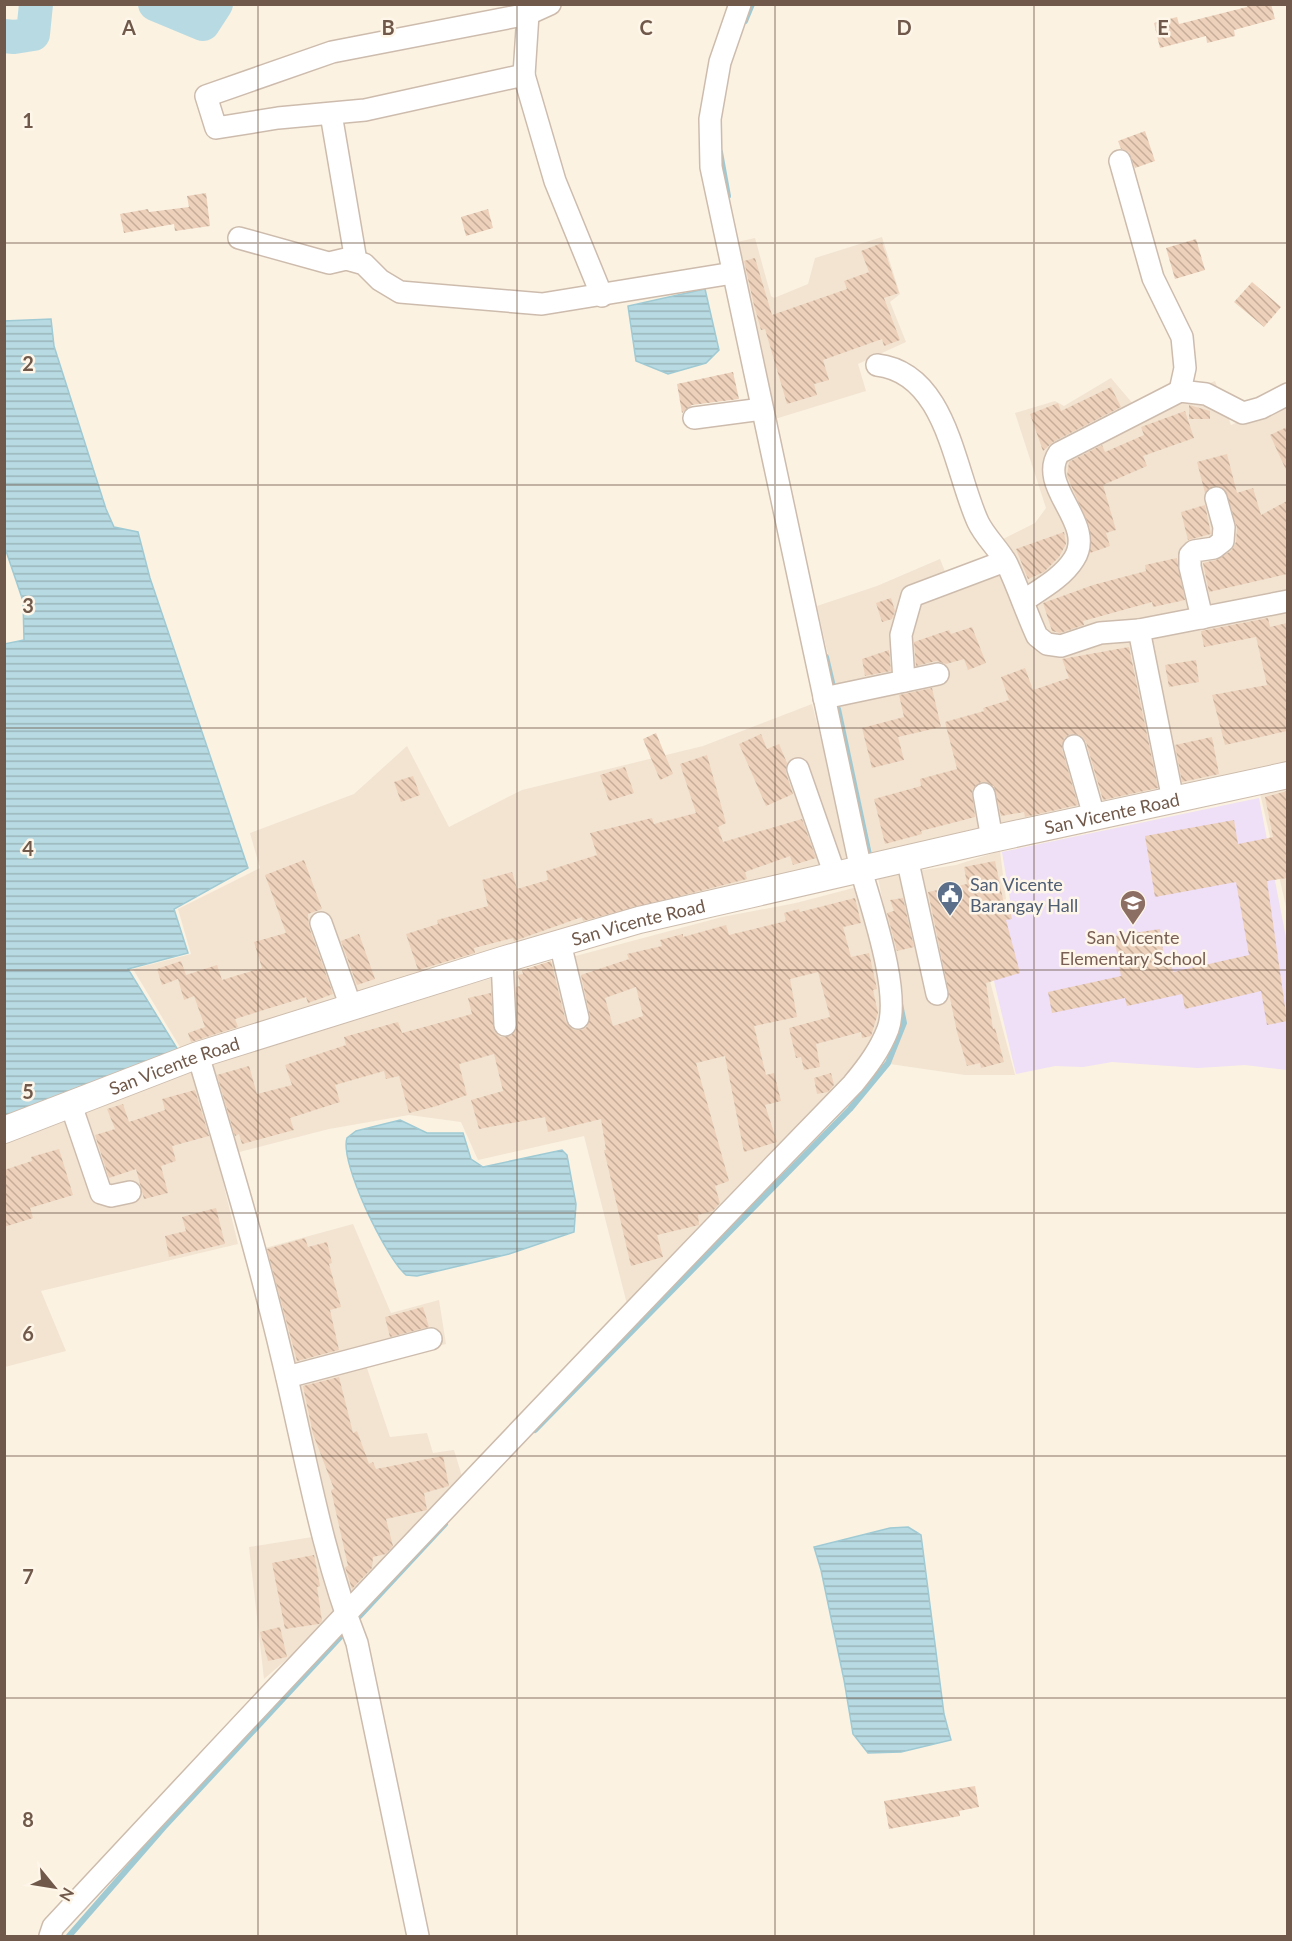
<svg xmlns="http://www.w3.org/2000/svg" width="1292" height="1941" viewBox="0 0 1292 1941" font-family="Lato,sans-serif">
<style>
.residential{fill:#f2e4d1}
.education{fill:#efdff7}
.water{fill:url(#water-rules);stroke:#9fcad4;stroke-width:1.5}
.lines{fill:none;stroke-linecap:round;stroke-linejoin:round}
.stream{stroke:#9fcad4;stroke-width:6}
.river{stroke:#b8dbe3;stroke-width:34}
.building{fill:url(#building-back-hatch);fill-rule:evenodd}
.minor-casing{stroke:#cdbcad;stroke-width:24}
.tertiary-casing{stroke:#cdbcad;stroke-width:28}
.minor{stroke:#fff;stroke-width:21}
.tertiary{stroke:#fff;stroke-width:26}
.grid{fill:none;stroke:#70594a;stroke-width:1.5;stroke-opacity:0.55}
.labels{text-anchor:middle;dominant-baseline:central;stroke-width:5;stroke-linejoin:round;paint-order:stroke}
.street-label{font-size:18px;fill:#70594a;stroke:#fef6e8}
.service-label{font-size:18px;fill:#4e5e75;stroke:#fef6e8;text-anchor:start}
.education-label{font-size:18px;fill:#785e54;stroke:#fef6e8}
.grid-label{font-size:20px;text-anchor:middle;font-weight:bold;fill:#70594a;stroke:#fef6e8;stroke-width:5;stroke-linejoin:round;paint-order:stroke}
</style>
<defs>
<pattern id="water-rules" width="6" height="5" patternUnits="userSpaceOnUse" patternTransform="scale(1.5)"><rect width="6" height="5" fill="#b8dbe3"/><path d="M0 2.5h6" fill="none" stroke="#9ab5ba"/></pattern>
<pattern id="building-back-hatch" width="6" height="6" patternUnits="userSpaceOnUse" patternTransform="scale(1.5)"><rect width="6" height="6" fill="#eed1bb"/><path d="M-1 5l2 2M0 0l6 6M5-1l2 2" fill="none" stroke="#c5ad9a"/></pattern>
</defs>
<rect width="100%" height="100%" fill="#fbf2e2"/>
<g class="residential">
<polygon points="882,237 900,294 890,302 906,342 858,364 866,391 775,419 737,242 755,238 771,296 774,298 808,284 815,258"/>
<polygon points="1111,378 1140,412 1215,381 1231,425 1287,401 1287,774 875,866 817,606 877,586 940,559 946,574 993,561 997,542 1035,523 1046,508 1015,413 1055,401 1064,406"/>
<polygon points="812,704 854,868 186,1057 133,969 191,954 178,909 260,868 250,833 354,794 407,746 449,827 522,790 703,746"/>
<polygon points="1287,786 1287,911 1260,793"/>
<polygon points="1000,851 1006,899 975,908 987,970 1015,1075 965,1075 890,1064 906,1024 878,877 956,865"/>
<polygon points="857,887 892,1027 628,1308 584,1136 478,1160 461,1122 409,1115 329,1129 224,1156 201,1062 441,992 722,917 796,903"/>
<polygon points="195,1067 238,1244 41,1291 66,1351 5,1367 5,1136"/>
<polygon points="353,1224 391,1313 439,1300 446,1344 365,1362 390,1437 427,1433 433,1453 454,1450 464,1483 322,1629 264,1679 249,1547 319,1536 250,1252"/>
</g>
<polygon class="education" points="1259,798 1287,943 1287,1070 1245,1065 1198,1068 1112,1062 1083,1067 1055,1066 1016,1074 977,909 1010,900 1002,852"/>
<g class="water">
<polygon points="705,289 719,350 706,363 668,374 636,361 628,306"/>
<polygon points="51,319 54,346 106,509 114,527 138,532 150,578 248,868 174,909 188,953 128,969 183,1058 5,1120 4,644 24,640 23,601 5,548 4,321"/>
<path d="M 400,1120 L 427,1133 L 463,1133 L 471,1159 L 483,1167 L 562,1150 L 567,1155 L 576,1204 L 574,1232 L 509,1254 L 417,1276 L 406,1275 C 386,1258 339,1162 347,1138 L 356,1131 Z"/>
<polygon points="908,1527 921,1535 944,1714 951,1740 901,1752 868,1753 853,1734 844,1680 821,1570 814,1547 890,1528"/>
</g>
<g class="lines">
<g class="stream">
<polyline points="745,21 752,4"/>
<polyline points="720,152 728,196"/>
<polyline points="826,657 834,691"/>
<polyline points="838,709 870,859"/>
<polyline points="535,1430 850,1109 888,1063 904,1023 900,1004"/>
<polyline points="355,1621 445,1524"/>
<polyline points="69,1936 164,1827 344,1633"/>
</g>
<g class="river">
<polyline points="155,4 203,24 216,4"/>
<polyline points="4,36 14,37 33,34 36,4"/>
</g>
</g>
<g class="building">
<polygon points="1246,4 1271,4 1275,19 1234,30 1235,36 1207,43 1206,36 1160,48 1154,23 1177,17 1179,24 1247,7"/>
<polygon points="1145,131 1155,161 1135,168 1129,152 1121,149 1118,141"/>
<polygon points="206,193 210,226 175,231 174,224 124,233 120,214 148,209 149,212 189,207 187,196"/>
<polygon points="488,209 493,228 466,236 461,217"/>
<polygon points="1196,239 1205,270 1175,279 1166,248"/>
<polygon points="882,243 899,293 884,298 900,340 884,346 882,339 823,360 829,380 814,384 817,395 787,404 765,329 761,330 754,305 744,261 755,258 772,315 847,289 844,281 869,272 861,251"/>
<polygon points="1252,282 1281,307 1264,327 1234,302"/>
<polygon points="733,372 739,399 692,405 682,413 677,384"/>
<polygon points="1111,387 1121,407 1053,442 1043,451 1030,414 1058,403 1061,411"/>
<polygon points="1189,405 1210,411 1210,419 1189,419"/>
<polygon points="1185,411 1194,438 1143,456 1147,466 1103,485 1116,530 1106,533 1110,546 1090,553 1090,528 1067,476 1069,462 1102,445 1105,452 1144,435 1141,427"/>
<polygon points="1287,427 1287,472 1270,435"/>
<polygon points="1227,454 1237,493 1253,488 1261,515 1287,501 1287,574 1209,592 1203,563 1216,560 1231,551 1236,542 1237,528 1225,489 1213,486 1205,493 1197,462"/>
<polygon points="1205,505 1211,534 1188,540 1181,512"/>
<polygon points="1064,532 1066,544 1059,557 1044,572 1028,579 1016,549"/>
<polygon points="1177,558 1185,600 1153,607 1152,602 1083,621 1084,625 1060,633 1052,631 1043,603 1093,585 1146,571 1145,565"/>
<polygon points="891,598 895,611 892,619 882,622 876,603"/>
<polygon points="1268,618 1270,627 1287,623 1287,731 1225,745 1212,695 1267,685 1256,637 1204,647 1201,631"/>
<polygon points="972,627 986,663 968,670 964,659 946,664 936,661 916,666 914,642 949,630 951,634"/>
<polygon points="1129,647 1158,788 1103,800 1086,742 1082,736 1071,734 1064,738 1062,749 1078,805 1025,817 1024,812 1001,816 994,786 981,782 972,790 975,817 921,831 922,834 885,844 874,799 921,786 920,779 957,769 945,722 984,711 983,708 1009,700 1001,677 1025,668 1033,690 1069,678 1062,659"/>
<polygon points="889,650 891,671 865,676 862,659"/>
<polygon points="1196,660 1199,682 1169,687 1165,665"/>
<polygon points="932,688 941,727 898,737 904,760 872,768 862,728 904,717 899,695"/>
<polygon points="656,733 673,774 660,780 643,739"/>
<polygon points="761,734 767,749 779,744 787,763 786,773 793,794 766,806 739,744"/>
<polygon points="1212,737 1219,774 1182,782 1175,745"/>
<polygon points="707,755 726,823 718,827 723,842 802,819 816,858 793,865 790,856 745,872 747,879 583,921 582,917 514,941 513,938 474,948 475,953 418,970 406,934 438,924 437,920 488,906 482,880 512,872 517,889 548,880 546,871 597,855 590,833 652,818 654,824 696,813 680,764"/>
<polygon points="625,767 634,793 609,801 600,775"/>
<polygon points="413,776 420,795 401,802 394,782"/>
<polygon points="1287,791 1287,878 1267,881 1287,1021 1267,1025 1261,991 1185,1009 1182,994 1127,1006 1125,998 1052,1013 1048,992 1121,976 1114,936 1160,929 1165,965 1171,964 1173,972 1249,955 1236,882 1155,897 1145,836 1234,820 1238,844 1273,837 1265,797"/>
<polygon points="304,860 322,909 308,914 309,927 333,994 308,1003 306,997 235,1019 238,1027 191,1042 188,1033 205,1027 194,996 184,1000 178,979 162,985 157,969 181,961 186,975 217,965 222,980 262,968 254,942 286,933 265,875"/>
<polygon points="995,861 1004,904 1008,903 1012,919 1006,920 1020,973 986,983 993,1029 995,1028 1004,1062 981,1068 980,1063 967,1066 957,1032 928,892 967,884 964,867"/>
<path d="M 855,898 L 861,923 L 843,927 L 851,957 L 869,953 L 877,989 L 873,990 L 878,1013 L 871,1036 L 862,1038 L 861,1032 L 816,1044 L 820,1067 L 804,1070 L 801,1057 L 796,1058 L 789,1028 L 830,1017 L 818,972 L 790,979 L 797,1017 L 754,1026 L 766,1075 L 774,1073 L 781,1101 L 765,1105 L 777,1142 L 744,1152 L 725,1056 L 696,1063 L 729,1181 L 715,1186 L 720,1203 L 713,1211 L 698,1215 L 699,1225 L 657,1235 L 663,1257 L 631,1266 L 604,1150 L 606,1150 L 601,1119 L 548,1132 L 545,1117 L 479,1129 L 471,1100 L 503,1091 L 494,1054 L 459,1064 L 467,1095 L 437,1106 L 409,1113 L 399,1076 L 386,1079 L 384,1071 L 335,1085 L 340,1102 L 290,1118 L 294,1130 L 242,1144 L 239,1134 L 235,1136 L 217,1075 L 249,1066 L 257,1094 L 292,1085 L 285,1065 L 346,1045 L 344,1037 L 398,1022 L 402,1033 L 472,1014 L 468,998 L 491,993 L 494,1031 L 500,1037 L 511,1036 L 518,1025 L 516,987 L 520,986 L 518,975 L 523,974 L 522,970 L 551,961 L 566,1022 L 574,1030 L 582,1030 L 587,1027 L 590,1016 L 581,975 L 629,959 L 627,954 L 662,946 L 660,940 L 683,934 L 683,937 L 726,925 L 729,935 L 786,921 L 784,913 L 799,909 L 800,912 ZM 636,987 L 643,1016 L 613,1026 L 605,998 Z"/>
<polygon points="903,898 914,947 897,951 887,913 894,911 890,900"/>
<polygon points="359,934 375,979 357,985 341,941"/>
<polygon points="831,1073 834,1085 828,1092 817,1094 814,1078"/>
<polygon points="195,1090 209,1136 172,1146 176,1161 161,1166 168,1193 144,1199 136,1169 109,1178 95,1135 115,1129 107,1109 123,1104 129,1122 165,1110 162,1099"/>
<polygon points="59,1149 73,1195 30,1208 33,1218 4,1227 4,1170 32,1161 31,1157"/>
<polygon points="216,1208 225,1244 169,1257 165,1236 186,1231 182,1217"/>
<polygon points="305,1238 308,1247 327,1242 332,1263 329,1264 341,1307 330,1310 339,1350 297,1361 267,1249"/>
<polygon points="423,1307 429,1327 390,1337 385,1317"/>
<polygon points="339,1377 353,1433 357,1431 369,1464 373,1462 376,1469 443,1456 449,1486 424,1493 427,1510 386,1519 393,1546 386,1554 373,1557 372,1568 352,1589 345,1567 348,1566 331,1490 334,1489 313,1434 303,1386"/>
<polygon points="314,1555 320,1586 317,1587 322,1621 319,1624 285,1629 272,1563"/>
<polygon points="280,1627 287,1657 268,1661 260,1632"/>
<polygon points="975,1786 979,1807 959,1811 960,1816 889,1829 884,1801"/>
</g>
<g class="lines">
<g class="minor-casing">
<g id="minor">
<polyline points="550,4 528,14 332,52 206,96 216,128 278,118 365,110 524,75 555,181 602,296"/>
<polyline points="524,75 528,14"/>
<polyline points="331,114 356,261"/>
<polyline points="1120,161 1153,278 1182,337 1185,368 1180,391"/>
<polyline points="239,238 329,263 346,259 364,264 380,280 400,292 542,304 733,273"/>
<path d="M 877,365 C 947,373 954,470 978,522 C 985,537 999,549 1007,564 C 1018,587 1026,612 1037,636 L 1047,644 L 1061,646 L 1100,633 L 1139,630 L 1288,601"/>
<polyline points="694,418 762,409"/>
<path d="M 1023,601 C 1041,589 1063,577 1074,559 C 1097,523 1036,487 1059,453 L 1180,391 L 1206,394 L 1243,413 L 1261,408 L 1288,394"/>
<polyline points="1202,618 1190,567 1190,555 1194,551 1214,548 1223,541 1224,527 1216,498"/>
<polyline points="1139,630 1173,800"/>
<polyline points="904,681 901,635 912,596 1005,561"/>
<polyline points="824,698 938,674"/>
<polyline points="1074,746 1094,816"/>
<polyline points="798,769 835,875"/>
<polyline points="984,794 992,839"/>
<polyline points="907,858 937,994"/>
<polyline points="321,923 351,1007"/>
<polyline points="560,943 578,1018"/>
<polyline points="502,960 505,1025"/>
<path d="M 198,1055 C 228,1155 258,1255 282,1357 C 305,1452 321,1552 357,1643 L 418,1936"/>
<polyline points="71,1105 101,1193 111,1196 130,1192"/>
<polyline points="287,1377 431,1339"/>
<path d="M 50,1936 L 53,1927 C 317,1643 583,1362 853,1084 C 867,1067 880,1050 888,1029 C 901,992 872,909 861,870 L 711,167 L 710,119 L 720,62 L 740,4"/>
</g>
</g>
<g class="tertiary-casing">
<g id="tertiary">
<path id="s1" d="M 4,1130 L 198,1055 L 502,960 L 639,920 L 992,839 L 1288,775"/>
</g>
</g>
<use href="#minor" class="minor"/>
<use href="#tertiary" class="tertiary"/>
</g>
<path class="grid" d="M 258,4 L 258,1936M 517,4 L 517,1936M 775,4 L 775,1936M 1034,4 L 1034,1936M 4,243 L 1288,243M 4,485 L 1288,485M 4,728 L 1288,728M 4,970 L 1288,970M 4,1213 L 1288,1213M 4,1456 L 1288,1456M 4,1698 L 1288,1698"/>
<defs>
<g id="civic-pin" transform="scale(1.35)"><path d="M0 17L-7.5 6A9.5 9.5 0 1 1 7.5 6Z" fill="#5c6f8a" stroke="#fef6e8"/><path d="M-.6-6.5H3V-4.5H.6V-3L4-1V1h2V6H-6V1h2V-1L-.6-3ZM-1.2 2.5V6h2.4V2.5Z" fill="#fff"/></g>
<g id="school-pin" transform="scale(1.35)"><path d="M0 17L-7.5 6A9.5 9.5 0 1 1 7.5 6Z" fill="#8d6e63" stroke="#fef6e8"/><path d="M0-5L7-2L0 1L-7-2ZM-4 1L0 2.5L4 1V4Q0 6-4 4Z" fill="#fff"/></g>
</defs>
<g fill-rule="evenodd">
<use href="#civic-pin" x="950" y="894"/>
<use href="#school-pin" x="1133" y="903"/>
</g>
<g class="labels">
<g class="street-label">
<text stroke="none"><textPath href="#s1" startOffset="1154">San Vicente Road</textPath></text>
<text stroke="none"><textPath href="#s1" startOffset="668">San Vicente Road</textPath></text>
<text stroke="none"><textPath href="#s1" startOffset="182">San Vicente Road</textPath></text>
</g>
<g class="service-label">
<text x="970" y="884">San Vicente<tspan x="970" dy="21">Barangay Hall</tspan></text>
</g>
<g class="education-label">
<text x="1133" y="937">San Vicente<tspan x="1133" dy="21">Elementary School</tspan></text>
</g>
</g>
<g class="grid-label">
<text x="129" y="35">A</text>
<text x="388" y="35">B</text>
<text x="646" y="35">C</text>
<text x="904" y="35">D</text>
<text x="1163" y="35">E</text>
<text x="28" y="128">1</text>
<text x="28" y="371">2</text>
<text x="28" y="613">3</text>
<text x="28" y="856">4</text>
<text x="28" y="1099">5</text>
<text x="28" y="1341">6</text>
<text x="28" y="1584">7</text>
<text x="28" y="1827">8</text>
</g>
<rect width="1292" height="1941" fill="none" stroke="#70594a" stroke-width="12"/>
<g transform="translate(54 1887) rotate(120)" stroke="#fef6e8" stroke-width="4.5" paint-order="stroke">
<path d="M0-4.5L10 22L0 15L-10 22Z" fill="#70594a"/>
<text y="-9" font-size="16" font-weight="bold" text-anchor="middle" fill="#70594a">N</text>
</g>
</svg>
